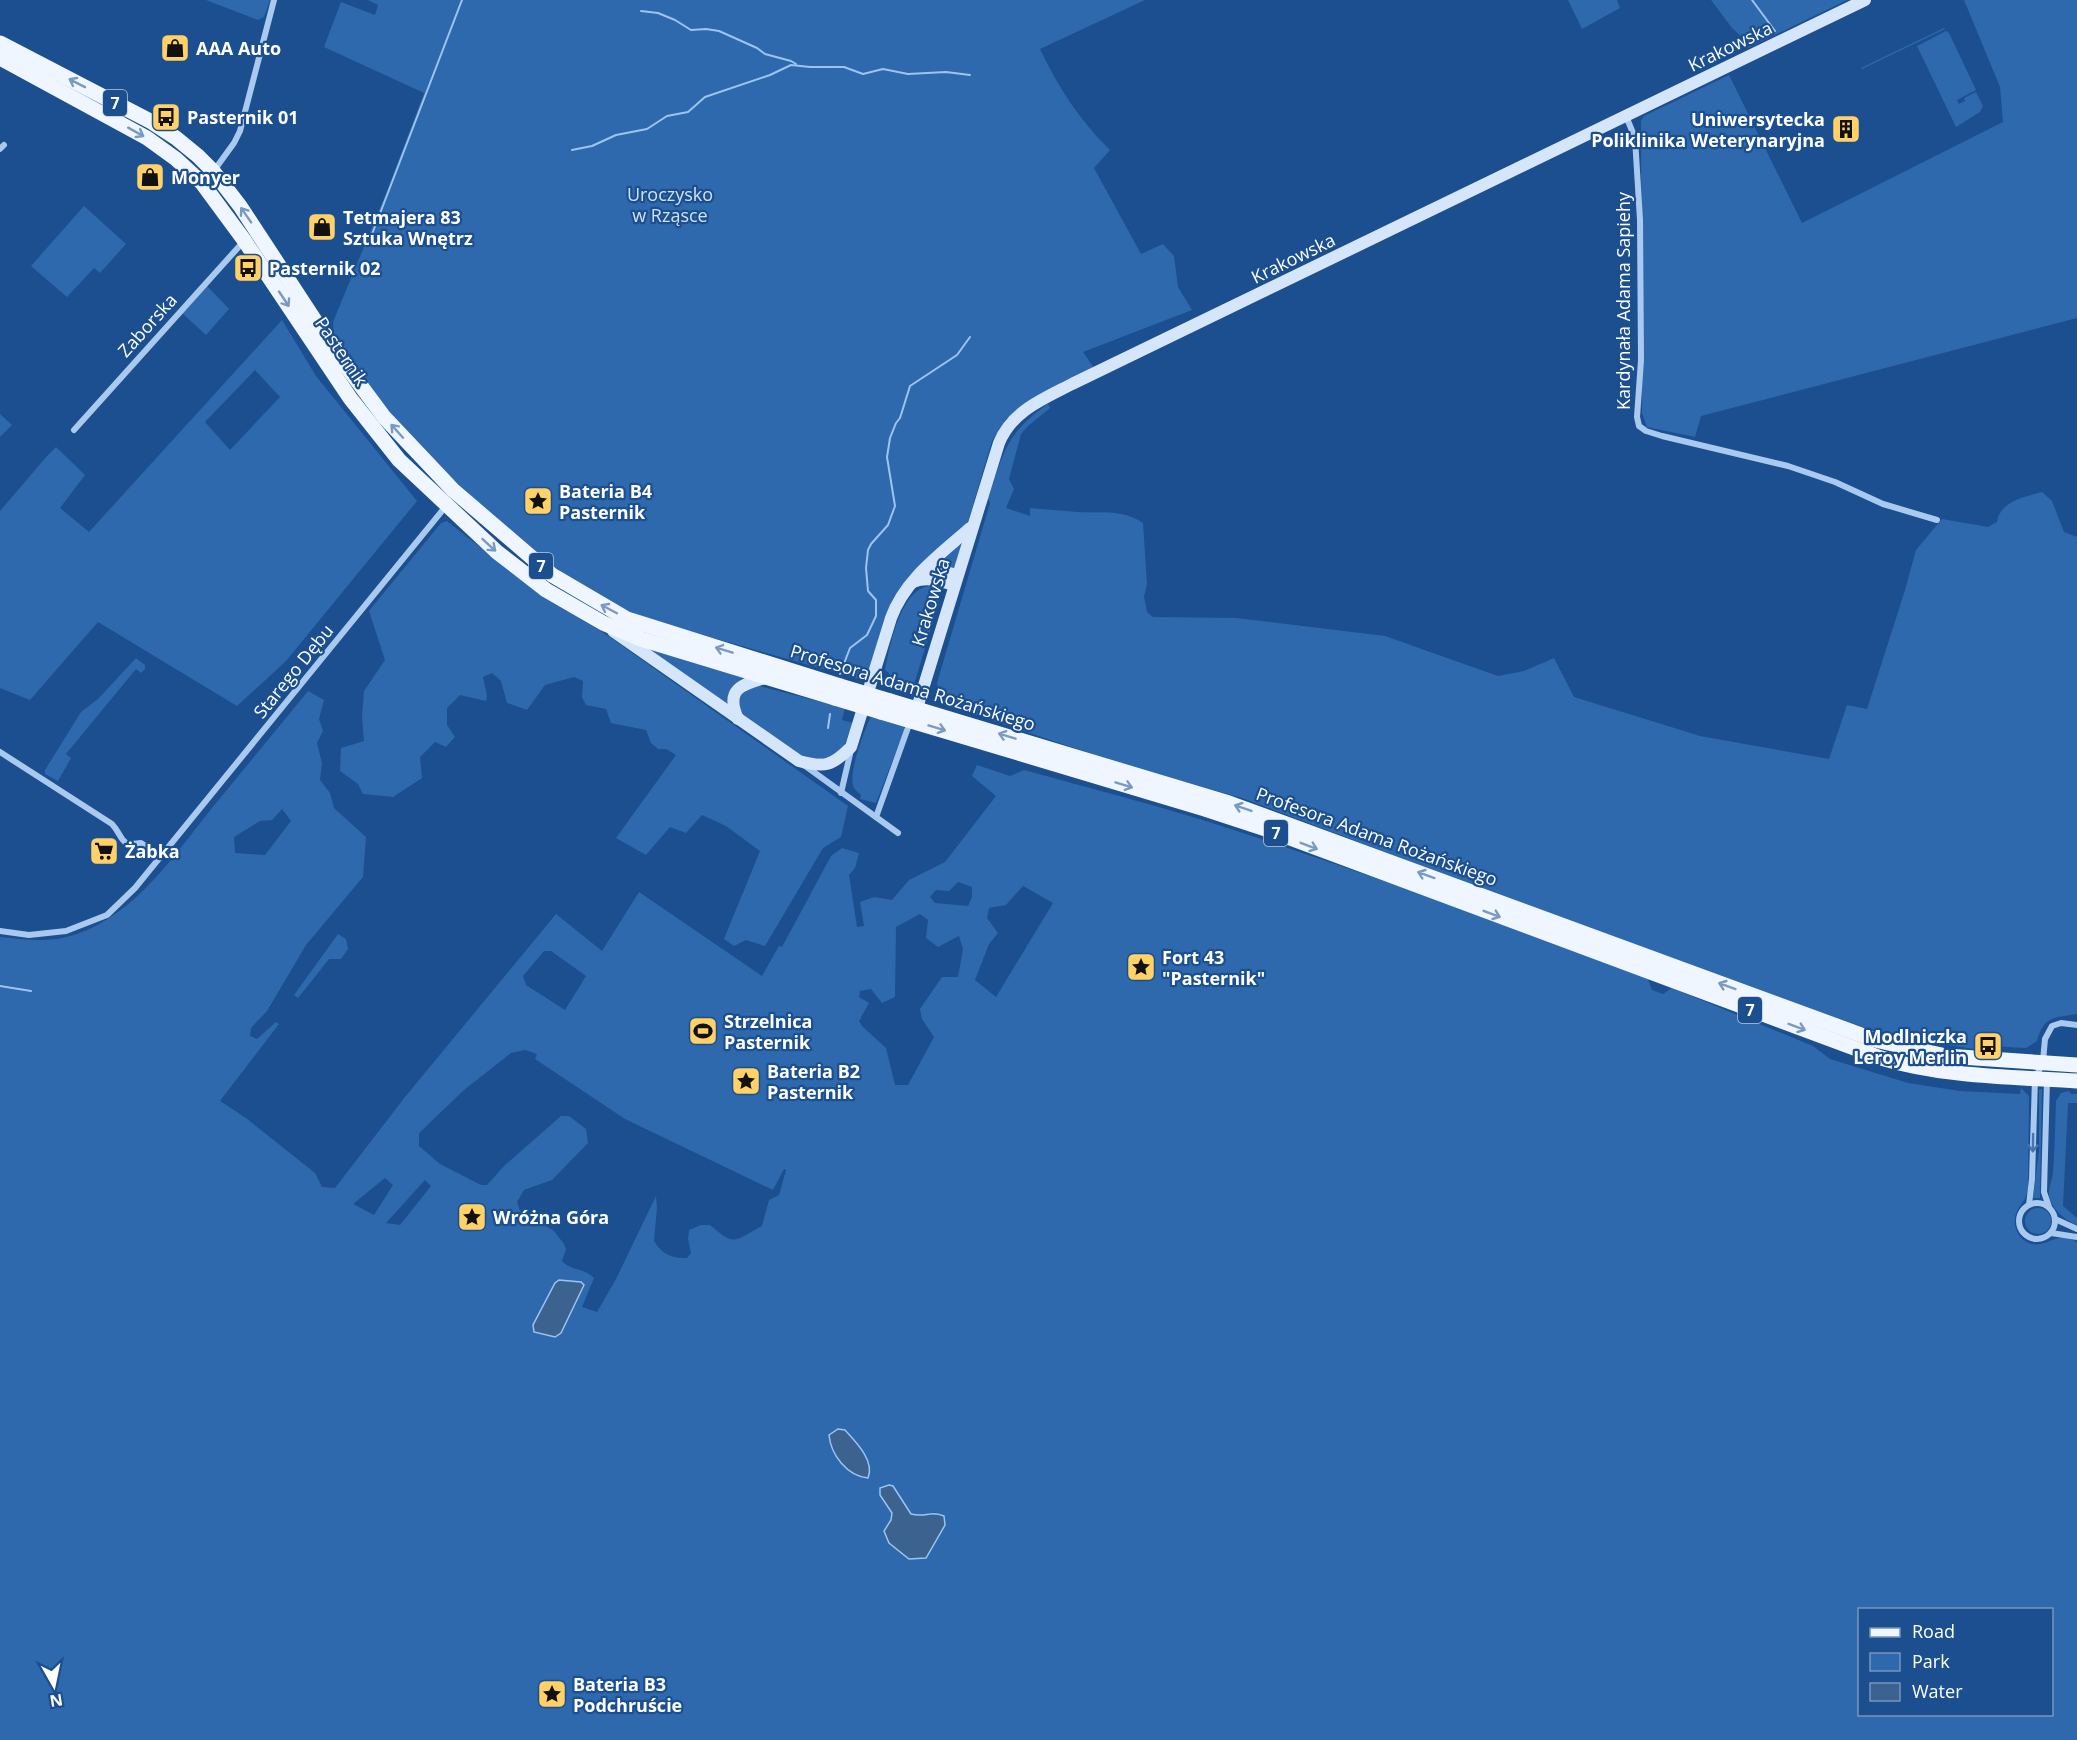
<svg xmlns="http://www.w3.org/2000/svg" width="2077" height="1740" viewBox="0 0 2077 1740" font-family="'Open Sans',sans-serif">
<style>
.green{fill:#2e69ad;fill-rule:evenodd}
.water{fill:#3c6290;stroke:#9cc4f0;stroke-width:1.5}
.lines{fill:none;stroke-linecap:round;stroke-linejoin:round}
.stream{stroke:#9cc4f0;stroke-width:2}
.street{stroke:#a9c9ee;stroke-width:6}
.secondary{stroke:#d6e6fa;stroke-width:12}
.primary{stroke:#f0f6ff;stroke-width:15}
.primary-bridge{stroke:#f0f6ff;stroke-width:15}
.oneway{stroke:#7b9ac1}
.oneway2{stroke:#4674ac}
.labels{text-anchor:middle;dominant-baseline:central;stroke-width:4.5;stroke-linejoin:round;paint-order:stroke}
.shield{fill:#1b4f8f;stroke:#bbcadd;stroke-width:1.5}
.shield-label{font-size:16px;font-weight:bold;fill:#fff}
.street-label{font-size:18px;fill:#fff;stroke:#1b4f8f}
.poi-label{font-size:18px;font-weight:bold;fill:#fff;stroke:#1b4f8f;text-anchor:start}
.park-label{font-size:18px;fill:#cfe3fa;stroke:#1b4f8f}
</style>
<rect width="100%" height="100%" fill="#1b4f8f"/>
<g class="green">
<polygon points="206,0 270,0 264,17 258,20"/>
<path d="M 368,0 L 1145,0 L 1040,49 C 1058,87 1080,121 1110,150 L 1094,168 L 1141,254 L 1163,244 L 1174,256 L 1178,287 L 1192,310 L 1083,352 L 1094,368 L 1033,398 L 1006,419 L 992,441 L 968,522 L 908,578 L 893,598 L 883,623 L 867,678 L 858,679 L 657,622 L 618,607 L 574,581 L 528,548 L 440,467 L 363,383 L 334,337 L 333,322 L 387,191 L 424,93 L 324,47 L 341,2 L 375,15 L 378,5 Z"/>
<polygon points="1568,0 1617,0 1620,8 1582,29"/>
<polygon points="1711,0 1847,0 1748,48 1745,40 1732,28"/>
<polygon points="1964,0 2077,0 2077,318 1701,416 1695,437 1647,427 1642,413 1641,121 1644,116 1729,75 1802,223 2003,122 2000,87"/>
<polygon points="1944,28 1945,29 1862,69 1861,68"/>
<polygon points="1946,31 1949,33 1976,90 1957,100 1959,104 1965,101 1964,98 1976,92 1983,106 1980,112 1956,127 1917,46"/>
<polygon points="84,206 126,244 100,273 94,268 67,297 31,266"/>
<polygon points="206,285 229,309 206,335 182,313"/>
<path d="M 282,320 L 316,376 L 417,501 L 286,661 L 237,706 L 98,622 L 30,700 L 0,688 L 0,511 L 47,456 L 56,447 L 85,475 L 60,508 L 89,532 ZM 255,370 L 280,397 L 230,450 L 205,422 Z"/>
<path d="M 1048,404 L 1050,408 L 1028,426 L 1021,434 L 1009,479 L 1014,489 L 1006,508 L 1030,516 L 1030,508 C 1046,509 1062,511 1078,512 C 1101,513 1124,509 1143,523 L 1147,584 L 1144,597 L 1147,612 L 1153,617 L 1236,618 L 1385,636 L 1498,676 L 1524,671 L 1554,658 L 1574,697 L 1700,736 L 1829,759 L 1847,705 L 1867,709 L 1905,590 L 1916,550 L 1942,519 L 1988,527 L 1997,522 C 2000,501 2024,497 2042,492 L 2052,501 L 2064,532 L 2077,537 L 2077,1014 C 2053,1018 2044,1016 2037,1041 L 2026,1048 L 1989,1046 L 1988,1051 L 1934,1043 L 1869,1029 L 1650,952 L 1242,798 L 1122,764 L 940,703 L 937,683 L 990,503 L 988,498 C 1004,452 1006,433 1048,404 Z"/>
<polygon points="0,414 12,425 0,437"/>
<polygon points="447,521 534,590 607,635 848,806 841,837 823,848 765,946 746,940 734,946 724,939 760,851 726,826 702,815 686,833 670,827 646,855 616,838 676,755 666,749 658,749 651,743 646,730 611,723 606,709 586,705 582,697 583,681 574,677 545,685 527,710 507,703 501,681 492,673 483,677 487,696 486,701 460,695 447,708 447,725 455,737 446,747 435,742 420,757 422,778 393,797 363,794 358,784 340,771 341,748 364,741 362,717 364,691 385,660 369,611 441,523"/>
<polygon points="962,543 954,569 938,565 937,563"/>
<path d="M 929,586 L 935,589 L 939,596 L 938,605 L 913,688 L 904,692 L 887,687 L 890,674 L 885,670 C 890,646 900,590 929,586 Z"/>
<polygon points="642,646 744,677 734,685 727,705"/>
<polygon points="136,658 145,665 145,669 141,673 136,669 66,754 71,758 58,781 45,774 45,770 81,712 98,699"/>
<polygon points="759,686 845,708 842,720 853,723 843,748 827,758 805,758 741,713 738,699 745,688"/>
<path d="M 308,691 L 324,700 L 319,719 L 323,731 L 317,743 L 322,763 L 320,780 L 330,793 L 334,808 L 366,837 L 363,877 L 306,945 L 267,1011 L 251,1028 L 250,1036 L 257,1039 L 276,1022 L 279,1024 L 220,1101 L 246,1118 L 315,1173 L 322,1187 L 335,1188 L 405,1097 L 556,914 L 602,951 L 639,892 L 762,976 L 779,946 L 782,947 L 831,856 L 842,848 L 859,853 L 855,868 L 849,875 L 857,927 L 864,926 L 860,902 L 874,897 L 892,900 L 909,880 L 945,862 L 996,796 L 972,776 L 977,765 L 1010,776 L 1024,770 C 1086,787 1148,803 1209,822 C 1356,869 1502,923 1647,977 L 1652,990 L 1663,994 L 1672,988 L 1813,1046 L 1830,1059 L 1908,1083 L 1960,1091 L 2020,1094 L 2021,1088 L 2029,1096 L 2028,1188 C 2026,1203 2018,1204 2015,1218 C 2013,1233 2025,1247 2040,1244 C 2048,1243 2055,1237 2063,1238 C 2068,1238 2073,1240 2077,1242 L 2077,1740 L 0,1740 L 0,937 C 26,940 51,943 77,934 C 137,913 174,855 212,808 C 244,769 276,730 308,691 ZM 282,809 L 291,821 L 265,855 L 235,853 L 234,837 L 260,821 L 272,820 ZM 958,882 L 972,887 L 972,897 L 968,906 L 935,903 L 930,897 L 936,890 L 949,891 ZM 1023,886 L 1053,903 L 996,997 L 975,980 L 989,944 L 998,933 L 987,918 L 989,908 L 1006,905 ZM 920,914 L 928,920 L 926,938 L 938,947 L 959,936 L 963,949 L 958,977 L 942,977 L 920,1009 L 922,1019 L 934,1037 L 908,1085 L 895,1085 L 886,1048 L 862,1026 L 859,1021 L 869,1003 L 859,997 L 860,991 L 871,989 L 882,1003 L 895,997 L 896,927 ZM 544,951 L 551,951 L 586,976 L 565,1010 L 526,985 L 523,976 ZM 525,1050 L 537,1054 L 535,1059 L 625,1119 L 773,1190 L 784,1169 L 786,1170 L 779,1195 L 769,1200 L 762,1226 C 734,1241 735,1247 710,1225 L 701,1225 L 689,1230 L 688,1239 L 691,1253 L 687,1258 C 672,1259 662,1254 654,1241 L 657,1208 L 656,1196 L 616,1279 L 597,1312 L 582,1307 L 594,1278 C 585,1268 571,1271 562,1261 L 566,1249 L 564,1244 L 554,1231 L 520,1211 L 517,1202 L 524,1190 L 552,1180 L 588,1143 L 586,1129 L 569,1116 L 561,1116 L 505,1165 L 487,1185 L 481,1185 L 440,1164 L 419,1146 L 419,1133 L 464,1090 L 511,1053 ZM 385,1178 L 393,1185 L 374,1215 L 353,1204 ZM 425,1180 L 431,1186 L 400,1225 L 386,1223 ZM 893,1486 L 911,1514 L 920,1516 L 936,1512 L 909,1559 L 889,1543 L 884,1531 L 891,1520 ZM 1860,1610 L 2052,1610 L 2052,1714 L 1860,1714 Z"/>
<path d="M 872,717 L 904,725 L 904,731 L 876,803 L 860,799 L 861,795 C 859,793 856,791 854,788 C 847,775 864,732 870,718 Z"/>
<polygon points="338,934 346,939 348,949 341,959 329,959 298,998 294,995"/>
<polygon points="2039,1089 2042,1089 2040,1198 2033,1198 2039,1151"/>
<path d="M 2069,1091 L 2071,1094 L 2077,1094 L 2077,1103 L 2068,1103 L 2063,1206 L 2077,1218 L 2077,1225 C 2066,1221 2050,1208 2049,1195 C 2048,1188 2053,1179 2053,1172 C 2055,1148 2055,1124 2056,1101 L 2061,1093 Z"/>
<circle cx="2038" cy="1221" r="13"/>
</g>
<g class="water">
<polygon points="559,1280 581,1282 584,1285 561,1333 555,1337 534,1332 533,1325 555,1283"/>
<path d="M 838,1429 L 845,1430 C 856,1442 875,1461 868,1478 C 847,1476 831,1455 829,1435 Z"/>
<path d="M 889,1485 L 893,1486 L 911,1514 C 926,1518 930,1510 944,1516 L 945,1525 L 926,1558 L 909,1559 L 889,1543 L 884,1531 L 891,1520 L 892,1513 L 880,1495 L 880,1488 Z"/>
</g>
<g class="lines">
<g class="stream">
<polyline points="1752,0 1775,31"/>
<polyline points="641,11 658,13 675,20 691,30 706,29 719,31 757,48 765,54 791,61 796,64"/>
<polyline points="572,150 592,146 616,135 647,129 667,116 688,112 705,97 770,75 791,65 810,67 844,67 863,74 883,69 908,74 946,72 970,75"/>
<polyline points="369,242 462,0"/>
<polyline points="840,674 850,648 867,635 876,616 876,600 868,591 866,568 868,550 871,544 888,525 895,506 887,457 890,438 896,423 900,418 910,386 957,355 970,337"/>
<polyline points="828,728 830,714"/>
<polyline points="0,986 31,991"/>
</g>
<g class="street">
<polyline points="1626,116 1635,138 1640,220 1641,360 1637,417 1639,426 1646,431 1662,436 1788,466 1835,482 1883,504 1937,520"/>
<polyline points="0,149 4,145"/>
<polyline points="213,172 234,143 240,131 274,0"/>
<polyline points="74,430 244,241"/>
<path d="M 0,752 L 112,824 C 124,837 119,847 141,843 L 155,852 L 163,853"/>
<polyline points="804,765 898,833"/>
<polyline points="841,793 851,750"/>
<polyline points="876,817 910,722"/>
<polyline points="0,931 29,935 66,931 107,915 135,888 446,506"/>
<polyline points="2043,1061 2045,1039 2052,1026 2061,1023 2077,1025"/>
<polyline points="2047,1079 2044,1192 2049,1207"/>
<circle cx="2037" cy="1221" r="18"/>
<polyline points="2029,1205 2032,1179 2035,1078 2043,1063"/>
<polyline points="2055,1219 2077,1229"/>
<polyline points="2051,1233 2077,1237"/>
</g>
<g class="secondary">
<polyline points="925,569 934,569 957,575"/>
<path d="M 913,582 C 927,576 940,581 954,585"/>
<path d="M 613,631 L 799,761 C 825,768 832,766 851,747 L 891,618 C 905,579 941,554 970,528"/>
<path d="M 917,708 L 999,443 C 1012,411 1043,399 1072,384 L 1865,0"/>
<path d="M 738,719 C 724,688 743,684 769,677"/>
</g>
<g class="primary">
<polyline points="0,43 150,121 176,138 198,156 213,171 240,206 335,351 384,417 453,490 552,575 627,619 840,686"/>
<polyline points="0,58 147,138 176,159 202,183 244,240 350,398 399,460 497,552 546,590 603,623 641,639 835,698"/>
<polyline points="890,701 1229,803 1875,1040 1946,1056 2077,1065"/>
<path d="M 881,712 L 1205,809 L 1269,830 L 1881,1058 C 1944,1077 2012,1077 2077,1081"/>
</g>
<g class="primary-bridge">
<polyline points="840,686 890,701"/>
<polyline points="835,698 881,712"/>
</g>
</g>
<defs><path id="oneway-shaft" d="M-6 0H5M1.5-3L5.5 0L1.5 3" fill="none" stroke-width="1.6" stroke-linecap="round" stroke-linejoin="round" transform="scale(1.5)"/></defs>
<g class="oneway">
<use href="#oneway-shaft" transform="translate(77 83) rotate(-153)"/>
<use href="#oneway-shaft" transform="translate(136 132) rotate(29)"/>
<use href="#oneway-shaft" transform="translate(246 215) rotate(-125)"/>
<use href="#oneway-shaft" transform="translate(284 299) rotate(56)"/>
<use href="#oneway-shaft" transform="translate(397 431) rotate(-132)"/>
<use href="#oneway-shaft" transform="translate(489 545) rotate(42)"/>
<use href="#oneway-shaft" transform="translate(609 609) rotate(-152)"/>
<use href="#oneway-shaft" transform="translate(724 650) rotate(-163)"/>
<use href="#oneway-shaft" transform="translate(937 728) rotate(17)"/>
<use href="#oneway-shaft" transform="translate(1007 736) rotate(-163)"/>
<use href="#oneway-shaft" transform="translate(1124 785) rotate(17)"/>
<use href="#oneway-shaft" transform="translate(1243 808) rotate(-161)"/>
<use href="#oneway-shaft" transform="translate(1309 846) rotate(21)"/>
<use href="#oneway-shaft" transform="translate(1426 875) rotate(-160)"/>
<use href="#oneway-shaft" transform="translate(1492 914) rotate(21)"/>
<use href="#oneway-shaft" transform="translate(1727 986) rotate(-160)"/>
<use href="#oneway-shaft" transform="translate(1797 1027) rotate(21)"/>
</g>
<use class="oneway2" href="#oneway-shaft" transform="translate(2033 1143) rotate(91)"/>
<defs>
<g id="shop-square" transform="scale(1.5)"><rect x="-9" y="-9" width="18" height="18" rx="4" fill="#ffd166" stroke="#1b4f8f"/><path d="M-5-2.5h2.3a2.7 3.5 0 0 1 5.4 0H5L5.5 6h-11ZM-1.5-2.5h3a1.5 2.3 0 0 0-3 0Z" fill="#111"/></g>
<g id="bus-square" transform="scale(1.5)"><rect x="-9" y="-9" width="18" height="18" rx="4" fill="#ffd166" stroke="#1b4f8f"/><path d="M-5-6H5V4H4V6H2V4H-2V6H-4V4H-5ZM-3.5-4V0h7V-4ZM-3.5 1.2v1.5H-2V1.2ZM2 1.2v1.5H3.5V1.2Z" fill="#111"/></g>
<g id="building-square" transform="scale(1.5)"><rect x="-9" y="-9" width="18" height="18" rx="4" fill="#ffd166" stroke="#1b4f8f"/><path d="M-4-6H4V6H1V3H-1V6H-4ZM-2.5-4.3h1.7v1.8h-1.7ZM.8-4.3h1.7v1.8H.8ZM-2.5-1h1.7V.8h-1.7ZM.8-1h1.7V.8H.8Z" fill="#111"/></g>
<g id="sight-square" transform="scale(1.5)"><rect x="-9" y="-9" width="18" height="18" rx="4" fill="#ffd166" stroke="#1b4f8f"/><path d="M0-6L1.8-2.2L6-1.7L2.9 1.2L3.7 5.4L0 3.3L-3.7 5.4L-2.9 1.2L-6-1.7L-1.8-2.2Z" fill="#111"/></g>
<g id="supermarket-square" transform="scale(1.5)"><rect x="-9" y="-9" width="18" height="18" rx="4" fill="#ffd166" stroke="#1b4f8f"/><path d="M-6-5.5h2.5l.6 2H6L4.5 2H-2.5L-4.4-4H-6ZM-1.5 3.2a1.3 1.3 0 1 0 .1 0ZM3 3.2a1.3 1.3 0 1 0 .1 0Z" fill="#111"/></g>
<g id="stadium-square" transform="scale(1.5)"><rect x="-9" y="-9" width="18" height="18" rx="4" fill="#ffd166" stroke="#1b4f8f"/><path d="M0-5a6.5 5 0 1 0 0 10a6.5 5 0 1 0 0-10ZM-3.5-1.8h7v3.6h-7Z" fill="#111"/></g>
</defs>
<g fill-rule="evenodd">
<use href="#shop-square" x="175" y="48"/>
<use href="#bus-square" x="166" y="117"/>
<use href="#building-square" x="1846" y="129"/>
<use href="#shop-square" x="150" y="177"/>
<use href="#shop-square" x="322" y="227"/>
<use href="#bus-square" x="248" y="268"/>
<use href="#sight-square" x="538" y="501"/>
<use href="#supermarket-square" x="104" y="851"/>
<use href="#sight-square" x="1141" y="967"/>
<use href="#stadium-square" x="703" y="1031"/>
<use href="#bus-square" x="1988" y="1046"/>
<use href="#sight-square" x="746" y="1081"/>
<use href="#sight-square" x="472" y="1217"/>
<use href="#sight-square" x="552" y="1694"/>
</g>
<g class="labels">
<g class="shield">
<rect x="103" y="90" width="24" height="26" rx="4.5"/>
<rect x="529" y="553" width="24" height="26" rx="4.5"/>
<rect x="1264" y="820" width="24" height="26" rx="4.5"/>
<rect x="1738" y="997" width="24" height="26" rx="4.5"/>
</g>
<g class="shield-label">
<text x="115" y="103">7</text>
<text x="541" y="566">7</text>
<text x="1276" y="833">7</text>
<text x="1750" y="1010">7</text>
</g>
<g class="street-label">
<text transform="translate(1730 46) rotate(-26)">Krakowska</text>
<text transform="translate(1293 258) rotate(-26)">Krakowska</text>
<text transform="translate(1623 301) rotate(-90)">Kardynała Adama Sapiehy</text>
<text transform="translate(147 325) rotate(-48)">Zaborska</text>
<text transform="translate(342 351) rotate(56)">Pasternik</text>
<text transform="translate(930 602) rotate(-73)">Krakowska</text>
<text transform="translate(293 671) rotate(-51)">Starego Dębu</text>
<text transform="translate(913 687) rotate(17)">Profesora Adama Rożańskiego</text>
<text transform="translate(1377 836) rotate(20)">Profesora Adama Rożańskiego</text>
</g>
<g class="poi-label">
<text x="196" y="48">AAA Auto</text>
<text x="187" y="117">Pasternik 01</text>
<text x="1825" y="119" text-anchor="end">Uniwersytecka<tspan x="1825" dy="21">Poliklinika Weterynaryjna</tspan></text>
<text x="171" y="177">Monyer</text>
<text x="343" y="217">Tetmajera 83<tspan x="343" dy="21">Sztuka Wnętrz</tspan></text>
<text x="269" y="268">Pasternik 02</text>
<text x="559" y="491">Bateria B4<tspan x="559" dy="21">Pasternik</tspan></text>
<text x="125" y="851">Żabka</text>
<text x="1162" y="957">Fort 43<tspan x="1162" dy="21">"Pasternik"</tspan></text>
<text x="724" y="1021">Strzelnica<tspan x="724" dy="21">Pasternik</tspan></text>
<text x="1967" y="1036" text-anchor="end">Modlniczka<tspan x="1967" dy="21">Leroy Merlin</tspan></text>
<text x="767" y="1071">Bateria B2<tspan x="767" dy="21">Pasternik</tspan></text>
<text x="493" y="1217">Wróżna Góra</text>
<text x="573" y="1684">Bateria B3<tspan x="573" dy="21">Podchruście</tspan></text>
</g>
<g class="park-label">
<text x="670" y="194">Uroczysko<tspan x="670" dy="21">w Rząsce</tspan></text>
</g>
</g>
<rect x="1858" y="1608" width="195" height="108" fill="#1b4f8f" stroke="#7695bc" stroke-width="1.5"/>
<rect x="1870" y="1628" width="30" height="9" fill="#f0f6ff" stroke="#7695bc" stroke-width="1.5"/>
<text x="1912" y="1638" font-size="18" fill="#ffffff">Road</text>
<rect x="1870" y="1653" width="30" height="18" fill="#2e69ad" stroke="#7695bc" stroke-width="1.5"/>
<text x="1912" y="1668" font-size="18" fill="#ffffff">Park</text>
<rect x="1870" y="1683" width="30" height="18" fill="#3c6290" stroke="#7695bc" stroke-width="1.5"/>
<text x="1912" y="1698" font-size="18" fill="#ffffff">Water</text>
<g transform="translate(54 1686) rotate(171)" stroke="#1b4f8f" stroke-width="4.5" paint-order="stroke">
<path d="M0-4.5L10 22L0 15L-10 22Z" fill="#ffffff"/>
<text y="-9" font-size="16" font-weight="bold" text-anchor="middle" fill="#ffffff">N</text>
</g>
</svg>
